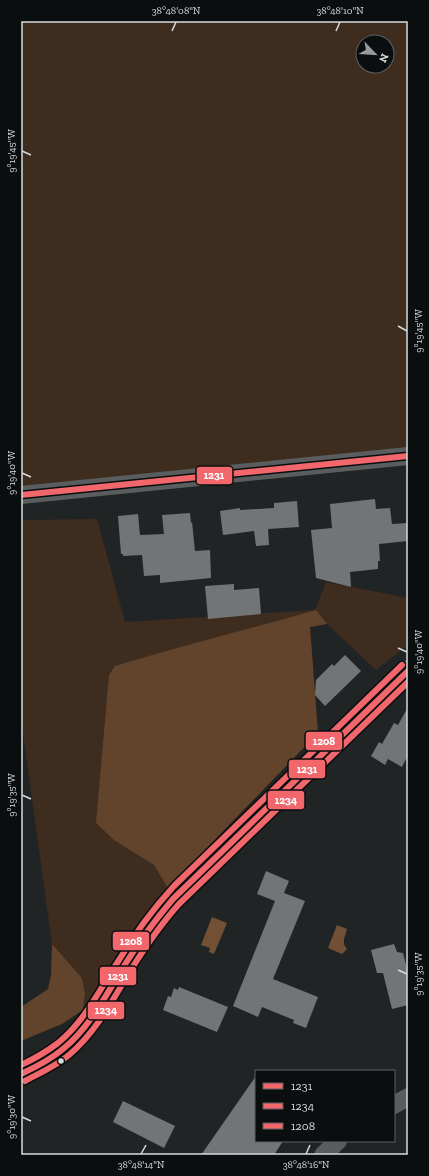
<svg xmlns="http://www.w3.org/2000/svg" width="429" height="1176" viewBox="0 0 429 1176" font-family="'Zilla Slab',serif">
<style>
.green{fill:#3e2c1e;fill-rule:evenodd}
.forest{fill:#62432b}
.water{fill:#725036}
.building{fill:#727575}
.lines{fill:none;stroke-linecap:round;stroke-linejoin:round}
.minor{stroke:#5a5d5e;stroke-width:18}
.major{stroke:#576061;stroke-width:22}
.bus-1-casing{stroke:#0b0e0f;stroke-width:9}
.bus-2-casing{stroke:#0b0e0f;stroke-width:9}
.bus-3-casing{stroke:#0b0e0f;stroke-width:9}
.bus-1{stroke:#f1676c;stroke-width:6}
.bus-2{stroke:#f1676c;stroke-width:6}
.bus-3{stroke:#f1676c;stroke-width:6}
.ticks{fill:none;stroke:#d7dbdc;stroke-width:1.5}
.bus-dot{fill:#d7dbdc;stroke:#0b0e0f;stroke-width:1.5}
.line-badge{stroke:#0b0e0f;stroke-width:1.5}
.badge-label{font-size:11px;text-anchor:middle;font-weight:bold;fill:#fff}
.neatline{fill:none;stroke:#d7dbdc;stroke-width:1.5}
.ticks-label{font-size:10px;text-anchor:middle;fill:#d7dbdc}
</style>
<rect width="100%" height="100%" fill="#212425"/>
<g class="green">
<path d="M 21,21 L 408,21 L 408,456 L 21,490 ZM 363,42 L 387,42 L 387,66 L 363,66 Z"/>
<polygon points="97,519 125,622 315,610 326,582 408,598 408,645 376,670 327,624 310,627 318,733 168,888 130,933 83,1010 85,993 82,978 52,944 21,719 21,520"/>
</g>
<g class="forest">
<path d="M 316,610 L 327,624 L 310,627 L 318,733 L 168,888 L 154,865 L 114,840 L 96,823 L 109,675 L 115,666 C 182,646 249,629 316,610 Z"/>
<polygon points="52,944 82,978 85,993 83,1010 62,1024 21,1041 21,1007 48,989 51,975"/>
</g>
<g class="water">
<polygon points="212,917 227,923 214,954 209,952 210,948 201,945"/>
<path d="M 337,925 L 347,929 C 345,937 341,943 347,949 L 342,954 L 328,948 Z"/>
</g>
<g class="building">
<polygon points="375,499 376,509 390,508 392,524 408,523 408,541 379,544 380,561 378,561 378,569 350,572 351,587 316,578 311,530 332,528 330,504"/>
<polygon points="297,501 299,527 268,529 269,545 256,546 254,531 223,535 220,511 240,508 240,510 274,508 274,503"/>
<polygon points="190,513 191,523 192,522 195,551 210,550 211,578 160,583 160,575 144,576 142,555 123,556 123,554 121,554 118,516 138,514 140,535 164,534 162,515"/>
<polygon points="234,584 234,590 259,588 261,614 208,619 205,586"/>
<polygon points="345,655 361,671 325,706 315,695 316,680 332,664 334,666"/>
<polygon points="408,707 408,755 402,767 388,759 385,765 371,756 379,742 382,744 394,723 398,725"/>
<polygon points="266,871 289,881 284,893 305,901 273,979 318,997 306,1028 293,1023 294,1020 262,1007 258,1017 233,1006 275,901 257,894"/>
<polygon points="394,944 397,952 403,953 408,972 408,1005 392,1009 383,973 377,973 371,950"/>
<polygon points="179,987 228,1007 217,1032 163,1010 168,996 171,997 174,988 178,990"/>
<polygon points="256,1076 256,1141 283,1141 274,1155 201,1155"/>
<polygon points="123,1101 175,1126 164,1148 113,1122"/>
</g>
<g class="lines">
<g class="minor">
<polyline points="21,495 408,456"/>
<polyline points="394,1105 408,1097"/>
<polyline points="323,1155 338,1141"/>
</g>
<path class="major" d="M 21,1074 C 90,1045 100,1000 138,944 C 152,923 168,903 186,885 L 408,671"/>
<g class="bus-1-casing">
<g id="bus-1">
<polyline points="21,495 408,456"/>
<path d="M 21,1074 C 36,1067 50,1060 63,1049 C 90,1027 106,995 124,966 C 139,942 155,920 173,899 L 408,671"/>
</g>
</g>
<g class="bus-2-casing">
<path id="bus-2" d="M 25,1081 C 40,1073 56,1066 69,1055 C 97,1031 113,999 132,968 C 146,946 161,924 179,904 L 408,682"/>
</g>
<g class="bus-3-casing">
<path id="bus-3" d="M 21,1065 C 34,1059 46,1052 58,1043 C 85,1021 100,989 119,960 C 135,933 153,909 174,886 L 402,665"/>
</g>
<use href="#bus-1" class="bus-1"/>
<use href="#bus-2" class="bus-2"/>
<use href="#bus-3" class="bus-3"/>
</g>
<path class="ticks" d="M 172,31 L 176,22M 336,31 L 340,22M 22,151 L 31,155M 398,326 L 407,331M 22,473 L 31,477M 398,648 L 407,652M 22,795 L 31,799M 398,970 L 407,974M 22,1117 L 31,1121M 141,1154 L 146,1145M 306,1154 L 310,1145"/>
<circle class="bus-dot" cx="61" cy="1061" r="3.5"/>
<g class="line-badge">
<rect x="196" y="466" width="37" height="19" rx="4" fill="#f1676c"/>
<rect x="305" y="731" width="38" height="20" rx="4" fill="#f1676c"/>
<rect x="288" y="759" width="38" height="20" rx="4" fill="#f1676c"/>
<rect x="267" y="790" width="38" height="20" rx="4" fill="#f1676c"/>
<rect x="112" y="931" width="38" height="20" rx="4" fill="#f1676c"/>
<rect x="99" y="966" width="38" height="20" rx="4" fill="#f1676c"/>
<rect x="87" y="1001" width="38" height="19" rx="4" fill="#f1676c"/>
</g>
<g class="badge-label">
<text x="214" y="479">1231</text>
<text x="324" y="745">1208</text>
<text x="307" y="773">1231</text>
<text x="286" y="804">1234</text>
<text x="131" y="945">1208</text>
<text x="118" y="980">1231</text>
<text x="106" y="1014">1234</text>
</g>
<rect width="429" height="1176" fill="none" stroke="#0b0e0f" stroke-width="44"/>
<rect x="255" y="1070" width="140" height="72" fill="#0b0e0f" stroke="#5d6061"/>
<rect x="263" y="1083" width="20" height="6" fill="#f1676c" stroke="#5d6061"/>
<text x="291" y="1090" font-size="12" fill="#d7dbdc">1231</text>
<rect x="263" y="1103" width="20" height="6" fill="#f1676c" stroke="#5d6061"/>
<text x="291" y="1110" font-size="12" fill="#d7dbdc">1234</text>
<rect x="263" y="1123" width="20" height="6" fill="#f1676c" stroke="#5d6061"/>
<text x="291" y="1130" font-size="12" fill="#d7dbdc">1208</text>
<g transform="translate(375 54) rotate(115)"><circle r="19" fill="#0b0e0f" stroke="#5d6061"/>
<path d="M0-3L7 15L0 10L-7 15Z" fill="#979b9c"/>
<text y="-6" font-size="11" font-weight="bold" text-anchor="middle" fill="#d7dbdc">N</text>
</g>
<rect x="22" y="22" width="385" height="1132" class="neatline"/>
<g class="ticks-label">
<text x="176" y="14">38°48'08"N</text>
<text x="340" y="14">38°48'10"N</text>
<text transform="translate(11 151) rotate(-90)" y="4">9°19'45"W</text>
<text transform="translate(418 331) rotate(-90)" y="4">9°19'45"W</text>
<text transform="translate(11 473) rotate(-90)" y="4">9°19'40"W</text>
<text transform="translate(418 652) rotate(-90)" y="4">9°19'40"W</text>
<text transform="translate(11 795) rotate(-90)" y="4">9°19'35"W</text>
<text transform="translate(418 974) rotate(-90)" y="4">9°19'35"W</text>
<text transform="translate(11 1117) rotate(-90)" y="4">9°19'30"W</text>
<text x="141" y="1168">38°48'14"N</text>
<text x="306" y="1168">38°48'16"N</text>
</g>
</svg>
